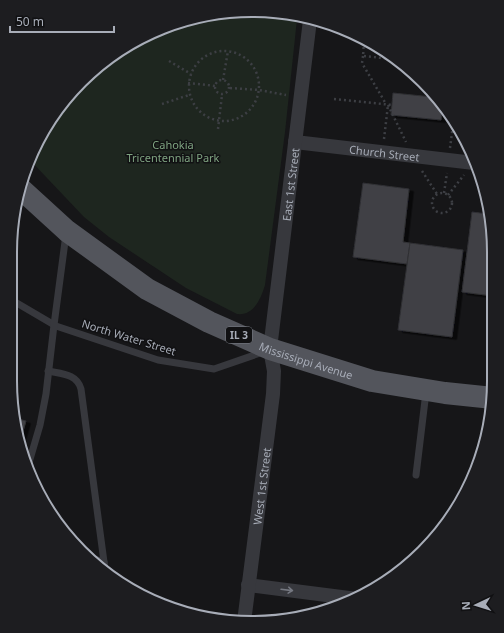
<svg xmlns="http://www.w3.org/2000/svg" width="504" height="633" viewBox="0 0 504 633" font-family="'Noto Sans',sans-serif">
<style>
.green{fill:#1e261f}
.building{fill:#404145;stroke:#303034;filter:url(#shadow)}
.lines{fill:none;stroke-linecap:round;stroke-linejoin:round}
.path{stroke:#3d3f44;stroke-width:2.5;stroke-dasharray:2 3;stroke-linecap:butt}
.service{stroke:#37383d;stroke-width:7}
.minor{stroke:#37383d;stroke-width:14}
.primary{stroke:#53555c;stroke-width:22}
.oneway{stroke:#757881}
.labels{text-anchor:middle;dominant-baseline:central;stroke-width:3;stroke-linejoin:round;paint-order:stroke}
.shield{fill:#111113;stroke:#7b7e86;stroke-width:1}
.shield-label{font-size:10px;font-weight:bold;fill:#a8adb8}
.park-label{font-size:11px;fill:#7fa381;stroke:#111113}
.street-label{font-size:11px;fill:#a8adb8;stroke:#111113}
.rim{fill:none;stroke:#a8adb8;stroke-width:2}
</style>
<defs>
<filter id="shadow"><feDropShadow dx="4.5" dy="2.5" stdDeviation="0" flood-color="#0009"/></filter>
</defs>
<rect width="100%" height="100%" fill="#161618"/>
<path class="green" d="M 236,11 L 297,19 L 285,132 L 265,285 C 261,298 254,316 237,314 L 186,288 L 109,237 L 84,217 L 29,159 L 70,92 L 145,35 Z"/>
<g class="building">
<polygon points="367,45 384,54 376,53"/>
<polygon points="393,93 432,97 442,110 441,120 391,115"/>
<polygon points="363,183 409,189 403,242 410,243 407,264 353,257"/>
<polygon points="472,212 488,214 493,236 493,296 462,292"/>
<polygon points="410,243 463,250 452,337 398,330"/>
<polygon points="15,418 26,421 19,445 18,443"/>
</g>
<g class="lines">
<g class="path">
<polyline points="364,42 363,56 392,59"/>
<circle cx="224" cy="86" r="35"/>
<polyline points="363,56 362,63 386,104"/>
<polyline points="169,61 191,74"/>
<circle cx="222" cy="87" r="7"/>
<polyline points="223,80 228,51"/>
<polyline points="188,83 216,86"/>
<polyline points="230,88 259,90 286,95"/>
<polyline points="334,99 392,105"/>
<polyline points="162,104 189,95"/>
<polyline points="388,105 406,142"/>
<polyline points="218,129 222,95"/>
<polyline points="384,139 388,105"/>
<polyline points="450,148 453,125"/>
<polyline points="422,171 437,194"/>
<polyline points="444,193 447,173"/>
<circle cx="442" cy="203" r="10"/>
<polyline points="448,195 464,175"/>
</g>
<g class="service">
<polyline points="10,299 56,326 158,360 214,369 263,352"/>
<path d="M 48,371 C 62,374 77,374 81,389 L 104,562 L 88,557"/>
<polyline points="28,466 40,425 46,394 54,325 66,234"/>
<polyline points="416,475 426,392"/>
<polyline points="104,562 105,570"/>
</g>
<g class="minor">
<path id="s1" d="M 295,142 L 474,163"/>
<polyline points="248,585 357,599"/>
<path id="s2" d="M 244,622 L 273,394 L 274,371 L 270,349 L 310,20"/>
</g>
<path class="primary" id="s3" d="M 21,189 L 67,231 L 147,289 L 209,322 L 270,349 L 372,381 L 445,393 L 493,398"/>
</g>
<defs><path id="oneway-shaft" d="M-6 0H5M1.5-3L5.5 0L1.5 3" fill="none" stroke-width="1.6" stroke-linecap="round" stroke-linejoin="round"/></defs>
<use class="oneway" href="#oneway-shaft" transform="translate(287 590) rotate(7)"/>
<g class="labels">
<rect class="shield" x="226" y="327" width="26" height="16" rx="3"/>
<g class="shield-label">
<text x="239" y="335">IL 3</text>
</g>
<g class="park-label">
<text x="173" y="144">Cahokia<tspan x="173" dy="13">Tricentennial Park</tspan></text>
</g>
<g class="street-label">
<text stroke="none"><textPath href="#s1" startOffset="90">Church Street</textPath></text>
<text stroke="none"><textPath href="#s2" startOffset="441">East 1st Street</textPath></text>
<text transform="translate(129 337) rotate(17)">North Water Street</text>
<text stroke="none"><textPath href="#s3" startOffset="336">Mississippi Avenue</textPath></text>
<text stroke="none"><textPath href="#s2" startOffset="137">West 1st Street</textPath></text>
</g>
</g>
<path d="M0 0H504V633H0ZM252 17H252A235 235 0 0 1 487 252V381A235 235 0 0 1 252 616H252A235 235 0 0 1 17 381V252A235 235 0 0 1 252 17Z" fill="#1d1d20" fill-rule="evenodd"/>
<path class="rim" d="M252 17H252A235 235 0 0 1 487 252V381A235 235 0 0 1 252 616H252A235 235 0 0 1 17 381V252A235 235 0 0 1 252 17Z"/>
<g transform="translate(476 605) rotate(266)" stroke="#111113" stroke-width="3" paint-order="stroke">
<path d="M0-3L7 15L0 10L-7 15Z" fill="#a8adb8"/>
<text y="-6" font-size="11" font-weight="bold" text-anchor="middle" fill="#a8adb8">N</text>
</g>
<path d="M10 26v6h104v-6" fill="none" stroke="#a8adb8" stroke-width="2"/>
<text x="16" y="26" font-size="12" fill="#a8adb8" stroke="#111113" stroke-width="3" paint-order="stroke">50 m</text>
</svg>
